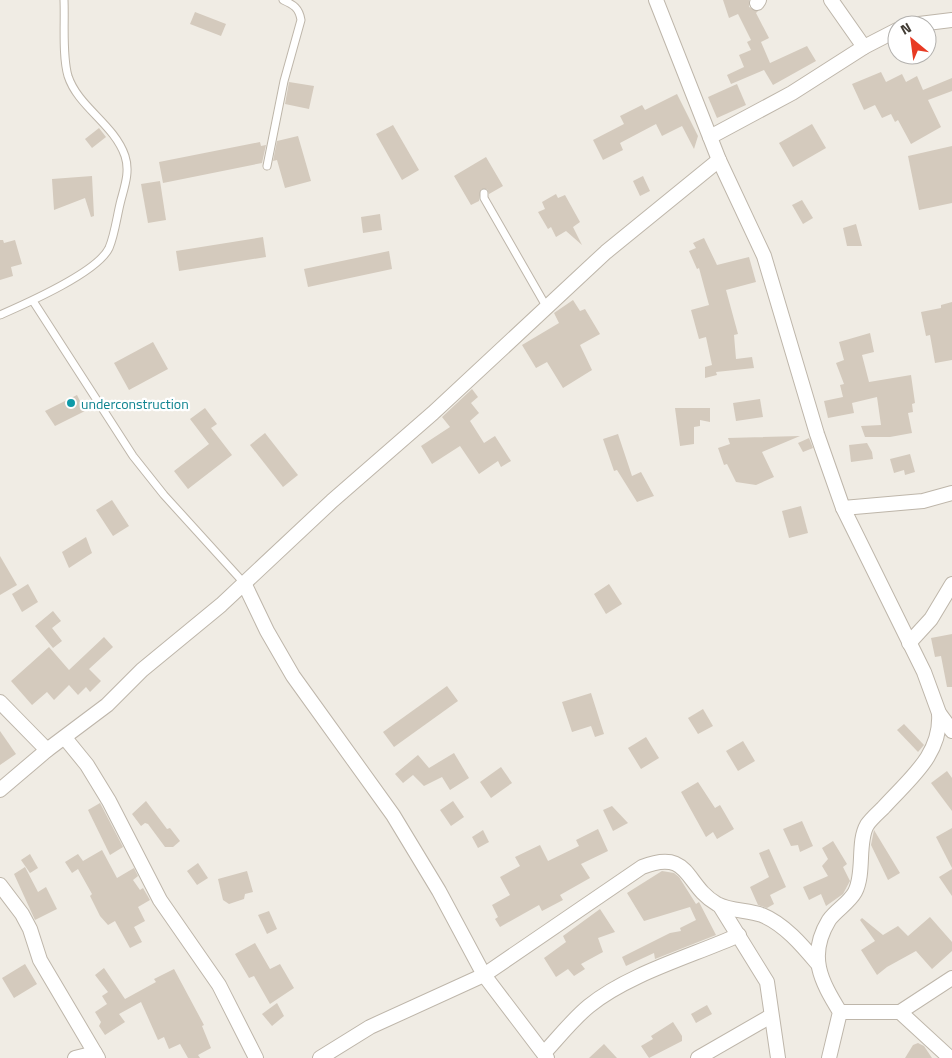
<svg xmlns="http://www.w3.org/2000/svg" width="952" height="1058" viewBox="0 0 952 1058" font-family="'Titillium Web',sans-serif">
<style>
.building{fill:#d4cabd}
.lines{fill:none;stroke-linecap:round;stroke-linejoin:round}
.lane-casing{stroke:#beb6aa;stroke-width:9}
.street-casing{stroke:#beb6aa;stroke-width:16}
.lane{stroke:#fff;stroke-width:7}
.street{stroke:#fff;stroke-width:14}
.culture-dot{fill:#0f9aa8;stroke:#fff;stroke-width:2}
.labels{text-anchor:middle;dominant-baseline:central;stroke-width:4.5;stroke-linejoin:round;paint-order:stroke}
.culture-label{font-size:14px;fill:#0d838f;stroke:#fff;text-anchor:start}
</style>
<rect width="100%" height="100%" fill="#f0ece4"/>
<g class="building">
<polygon points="723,0 749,0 749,7 758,11 756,13 769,38 761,42 770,63 807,46 816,61 773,85 764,70 731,84 727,75 744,67 739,55 751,50 747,42 751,40 738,14 729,18"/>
<polygon points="195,12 226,24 221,36 190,24"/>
<polygon points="881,72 886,82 902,74 906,82 917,76 923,90 952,78 952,91 928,100 941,127 911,144 898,120 895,122 891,114 882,118 875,105 864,110 852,84"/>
<polygon points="289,82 314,86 309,109 285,104"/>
<polygon points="737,84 746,105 717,118 708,97"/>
<polygon points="677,94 698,136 694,149 682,126 662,136 656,124 620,143 623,150 603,160 593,140 624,124 620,116 642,105 645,110"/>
<polygon points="812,124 826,148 793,167 779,143"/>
<polygon points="393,125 419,170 402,180 376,134"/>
<polygon points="99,128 106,137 92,148 85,139"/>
<polygon points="298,136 311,181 285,188 277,160 273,161 277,141"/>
<polygon points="260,142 261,146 266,145 262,163 163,183 159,162"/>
<polygon points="952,146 952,203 919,210 908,156"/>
<polygon points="486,157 503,186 489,194 487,189 481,189 479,201 471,205 454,176"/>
<polygon points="92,176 94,216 91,217 85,198 54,210 52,179"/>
<polygon points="643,176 650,191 640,196 633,181"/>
<polygon points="160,181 166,220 148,223 141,184"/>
<polygon points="556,194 558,198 565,195 580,222 573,227 582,245 566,231 556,237 551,227 548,229 538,212 545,209 542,202"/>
<polygon points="802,200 813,218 803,224 792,205"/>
<polygon points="380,214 382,230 363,233 361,217"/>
<polygon points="856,224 862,246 847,246 843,228"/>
<polygon points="263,237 266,257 179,271 176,251"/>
<polygon points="704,238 717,265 749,257 756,282 726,290 738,334 734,335 736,359 752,357 754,368 716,372 717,375 705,378 705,367 712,365 706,337 699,339 691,310 709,305 699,268 697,269 689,251 696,248 693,243"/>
<polygon points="0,240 3,240 4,243 15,240 22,264 11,267 13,276 0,280"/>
<polygon points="389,251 392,269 308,287 304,269"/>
<polygon points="573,300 580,311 585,309 600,334 580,345 592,370 563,388 547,362 536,368 522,345 559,323 554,313"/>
<polygon points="952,302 952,360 935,363 930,335 926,336 921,312 941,308 941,305"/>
<polygon points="870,333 874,352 862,355 869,382 911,375 915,403 912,404 913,412 908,413 912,433 890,437 865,437 861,426 881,425 877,397 852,403 854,413 828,418 824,401 843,397 840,385 844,384 836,363 844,360 839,342"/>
<polygon points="153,342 168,369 129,390 114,363"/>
<polygon points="472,389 478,397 471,403 479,413 470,421 484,443 495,436 511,461 501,467 498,461 479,474 460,446 432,464 421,446 450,427 442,417"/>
<polygon points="77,395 85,411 55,426 45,411"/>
<polygon points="760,399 763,417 736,421 733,403"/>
<polygon points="205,408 217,424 211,428 232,455 188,489 174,471 209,444 190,419"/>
<polygon points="675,408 710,408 710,422 700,420 700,426 694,427 694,444 680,446"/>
<polygon points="265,433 298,475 283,487 250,445"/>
<polygon points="618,434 632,476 641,472 654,496 637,502 617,470 614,471 603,439"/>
<polygon points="800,436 762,452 774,477 756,485 736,482 727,464 724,465 718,448 730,444 728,438"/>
<polygon points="809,438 813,448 803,452 798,443"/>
<polygon points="867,443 872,452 873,459 851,462 849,445"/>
<polygon points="910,454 915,472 905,475 904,470 894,473 890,459"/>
<polygon points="112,500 129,526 113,536 96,510"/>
<polygon points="801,506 808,533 789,538 782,511"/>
<polygon points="86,537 92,553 69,568 62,552"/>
<polygon points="0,556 17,585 0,595"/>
<polygon points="28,584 38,602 22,612 12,594"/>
<polygon points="609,584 622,604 606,614 594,594"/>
<polygon points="53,611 61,621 52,628 62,641 53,648 35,626"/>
<polygon points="952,634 952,687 947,687 941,656 935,657 931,638"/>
<polygon points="104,637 113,647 89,669 101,681 90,692 86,687 78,695 69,685 54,700 47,692 32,705 11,681 49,647 69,670"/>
<polygon points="447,686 458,701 394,747 383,732"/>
<polygon points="591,693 604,734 595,737 591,726 572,732 562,702"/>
<polygon points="703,709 713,726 698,734 688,718"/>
<polygon points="904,724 924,745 918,752 897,730"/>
<polygon points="0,731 16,754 0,765"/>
<polygon points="646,737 659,758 641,769 628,748"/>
<polygon points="743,741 755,761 738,771 726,751"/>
<polygon points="454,753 469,778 450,790 442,777 424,786 413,775 403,783 395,774 418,755 429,768"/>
<polygon points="501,767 512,783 491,798 480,782"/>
<polygon points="947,771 952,778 952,811 931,783"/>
<polygon points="698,782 715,808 720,805 734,829 717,839 713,832 706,837 681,792"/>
<polygon points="146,801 167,829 170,828 180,841 173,847 165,847 148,824 145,823 141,826 132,814"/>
<polygon points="453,801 464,817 451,826 440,810"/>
<polygon points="100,803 123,847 110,855 88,810"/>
<polygon points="612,806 628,823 613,831 603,810"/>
<polygon points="802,821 813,846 800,852 798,845 791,846 783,829"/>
<polygon points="952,828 952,868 936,837"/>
<polygon points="598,829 608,851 581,864 590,878 560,895 563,900 542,911 539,905 500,927 495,919 498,917 492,905 510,895 500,877 520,866 515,857 540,845 548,861 579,846 576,840"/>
<polygon points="483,830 489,842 478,848 472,837"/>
<polygon points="874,830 900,873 888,880 871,845"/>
<polygon points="833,841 847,864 843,867 850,881 843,894 826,906 821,894 809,900 803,887 828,876 822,866 828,859 822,848"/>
<polygon points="769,849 786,887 770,895 774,904 767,908 758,905 750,887 769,877 759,853"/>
<polygon points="102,850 117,878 134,868 138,876 133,880 140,890 143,888 150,900 138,907 145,921 134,927 142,942 130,948 115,921 108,925 100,916 90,896 92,894 78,869 72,873 65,862 78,854 83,861"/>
<polygon points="30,854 38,868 30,873 21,860"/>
<polygon points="198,863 208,878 197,885 187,871"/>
<polygon points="25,867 38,892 46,887 57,909 35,920 14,874"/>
<polygon points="952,869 952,896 939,877"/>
<polygon points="247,871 253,892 245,894 244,899 229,904 223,900 218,879"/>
<polygon points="662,871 674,873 679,877 696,904 699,902 716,935 655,959 654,953 626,966 622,957 670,933 681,931 680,928 696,920 690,907 644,921 627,893"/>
<polygon points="600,909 615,932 598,938 603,952 581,964 585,969 574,976 568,969 556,977 544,958 566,942 563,936"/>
<polygon points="269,911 277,929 267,934 258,915"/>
<polygon points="930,917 952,942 952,951 932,969 916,951 887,967 877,975 861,950 875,941 860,920 862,918 883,935 898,926 908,936"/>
<polygon points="255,943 270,969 280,964 294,988 270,1004 254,976 249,978 235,954"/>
<polygon points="25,964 37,984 14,998 2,978"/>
<polygon points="104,968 125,999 156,982 154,979 174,969 204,1025 202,1026 211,1048 198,1055 200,1058 188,1058 180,1044 169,1049 164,1037 158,1040 141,1002 119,1014 125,1022 105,1035 99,1026 101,1022 95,1012 107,1004 102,996 108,992 95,975"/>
<polygon points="277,1003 284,1016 272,1026 262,1014"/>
<polygon points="707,1005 712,1014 696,1023 691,1014"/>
<polygon points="673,1022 682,1036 682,1041 649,1058 641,1046 653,1039 651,1036"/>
<polygon points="918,1043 924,1046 932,1058 905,1058 913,1045"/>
<polygon points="604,1044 617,1058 589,1058"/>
</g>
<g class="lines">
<g class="lane-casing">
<g id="lane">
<path d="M 267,166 L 284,81 L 301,20 C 299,8 294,5 283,0"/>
<polyline points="484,193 484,198 546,306"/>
<polyline points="33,301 133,456 164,495 244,583"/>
<path d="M 0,315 C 25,304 97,273 109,248 C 115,234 117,215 121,200 C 125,185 130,171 125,156 C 114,124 78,107 68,76 C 62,55 65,23 64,0"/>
</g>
</g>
<g class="street-casing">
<g id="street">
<polyline points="656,0 719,160 764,256 817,434 843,508 924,672 939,713 952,731"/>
<polyline points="831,0 864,47"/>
<polyline points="757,3 759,0"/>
<polyline points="911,25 952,20"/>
<polyline points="710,137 792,93 864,47 897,30"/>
<polyline points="843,508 923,501 952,493"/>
<polyline points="244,583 267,631 293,676 393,815 439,891 484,975 547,1058"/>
<polyline points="909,643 931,619 952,584"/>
<polyline points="0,702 47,750"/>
<polyline points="65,738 87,765 109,801 160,900 219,985 256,1058"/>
<polyline points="0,790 47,750 107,705 142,670 221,605 332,501 433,413 606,252 719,160"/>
<polyline points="0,885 22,914 30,929 40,960 98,1058"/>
<polyline points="720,906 767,982 778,1058"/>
<polyline points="840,1012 900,1012 950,1058"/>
<polyline points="900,1012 952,978"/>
<path d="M 544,1053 C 558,1038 573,1019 589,1006 C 628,974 692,956 739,935"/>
<polyline points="75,1058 95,1053"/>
<path d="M 320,1058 L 370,1027 L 484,975 L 642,867 C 691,848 684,885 717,904 C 730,911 748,910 762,915 C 784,924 802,945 817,963"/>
<polyline points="698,1058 771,1016"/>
<path d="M 829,1058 L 840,1012 C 821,981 807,956 829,920 C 836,910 849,903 855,892 C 865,873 857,842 867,825 C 871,819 878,813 883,808 C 909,779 942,755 939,713"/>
</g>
</g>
<use href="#lane" class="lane"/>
<use href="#street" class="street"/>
</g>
<circle class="culture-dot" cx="71" cy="403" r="5"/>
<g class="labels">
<g class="culture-label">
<text x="81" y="403">underconstruction</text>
</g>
</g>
<g transform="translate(912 40) rotate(331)"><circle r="24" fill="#ffffff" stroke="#b3b1ae"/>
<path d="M0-4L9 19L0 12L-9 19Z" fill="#e83a23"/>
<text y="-8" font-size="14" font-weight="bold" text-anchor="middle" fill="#423c34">N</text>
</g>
</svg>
